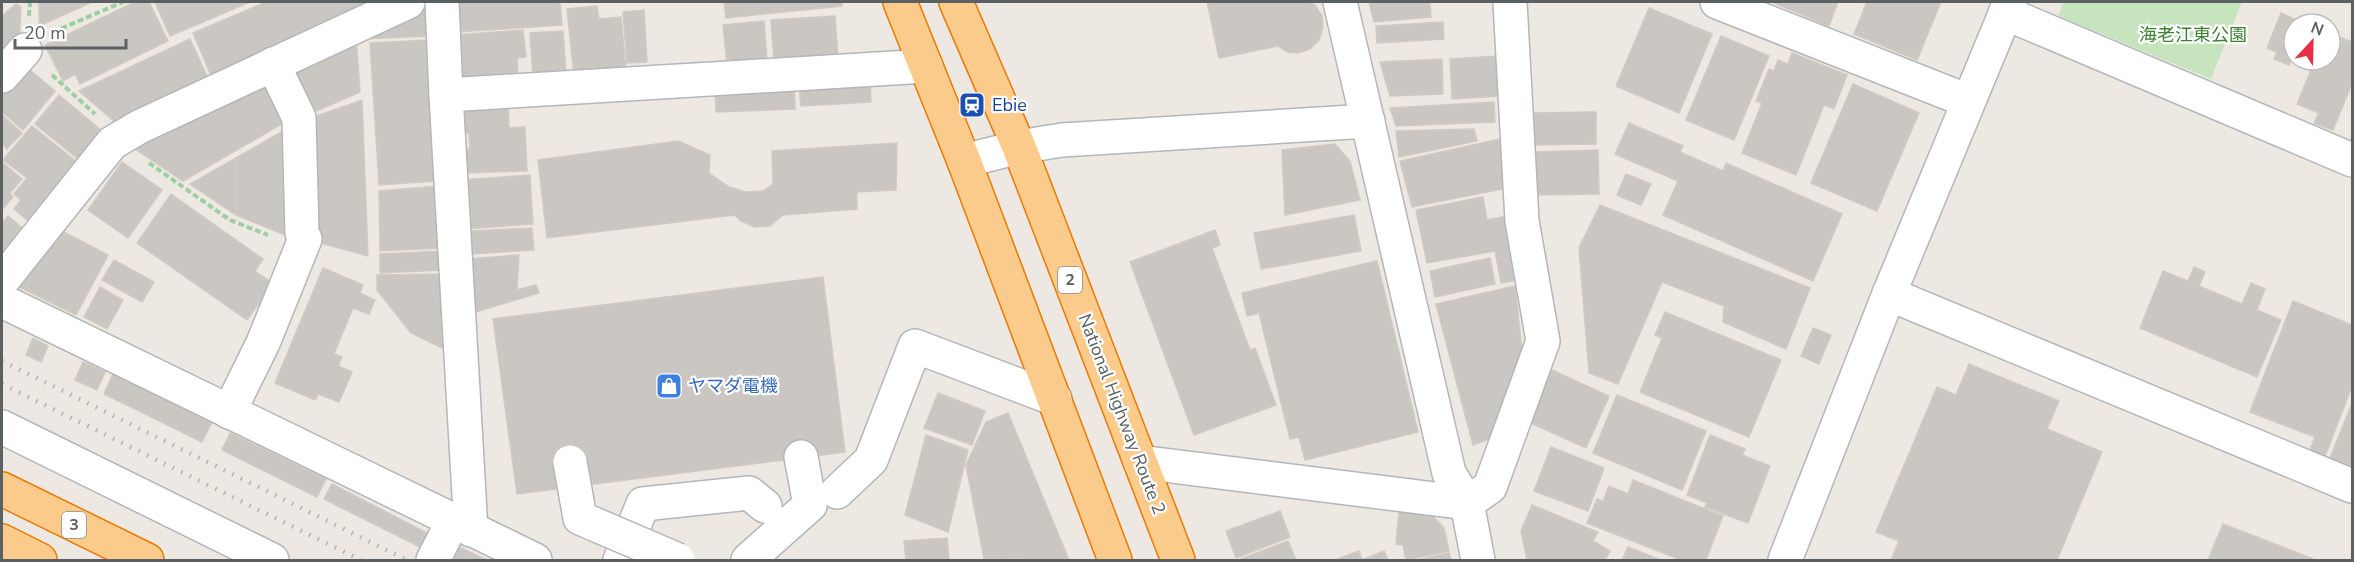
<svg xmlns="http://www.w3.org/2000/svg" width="2354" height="562" viewBox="0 0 2354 562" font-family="'Nunito Sans','Noto Sans JP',sans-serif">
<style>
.green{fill:#c6e5bf}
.building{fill:#cac6c2;stroke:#d2cac1;stroke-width:1.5}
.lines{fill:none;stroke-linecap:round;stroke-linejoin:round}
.minor-casing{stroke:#b3b6ba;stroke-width:36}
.highway-casing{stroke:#ec7904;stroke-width:36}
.path{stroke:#9ecfa2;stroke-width:4;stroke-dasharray:6 3;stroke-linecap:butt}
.minor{stroke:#fff;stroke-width:33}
.highway{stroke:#fbcb8c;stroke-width:33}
.rail{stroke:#b1b2b3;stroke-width:4.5;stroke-dasharray:1.5 8;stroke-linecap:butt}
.minor-bridge-casing{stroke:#b3b6ba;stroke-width:36;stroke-linecap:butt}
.minor-bridge{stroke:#fff;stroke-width:33}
.labels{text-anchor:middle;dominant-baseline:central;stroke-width:4.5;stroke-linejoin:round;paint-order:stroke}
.shield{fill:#fff;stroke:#8c9092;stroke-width:1.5}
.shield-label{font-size:16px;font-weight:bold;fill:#5b6063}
.park-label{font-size:18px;fill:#3f8035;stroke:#fff}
.transit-label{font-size:18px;fill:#164399;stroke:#fff;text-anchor:start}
.shop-label{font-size:18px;fill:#366cbe;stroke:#fff;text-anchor:start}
.street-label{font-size:18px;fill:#5b6063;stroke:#fff}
</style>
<rect width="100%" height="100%" fill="#ede9e2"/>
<polygon class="green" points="2064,2 2242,2 2211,79 2058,16"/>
<g class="building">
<polygon points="39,2 92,2 39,26"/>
<polygon points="135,2 149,2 168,41 80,84 75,74 63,81 45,45"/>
<polygon points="155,2 250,2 170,36"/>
<polygon points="266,2 381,2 212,78 193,33"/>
<polygon points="422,2 428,6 433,36 361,39"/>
<polygon points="454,2 560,2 562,25 457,32"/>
<polygon points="724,2 842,2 842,6 726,18"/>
<polygon points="1207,2 1309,2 1315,5 1322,16 1323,28 1319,40 1310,49 1298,53 1287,52 1278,46 1219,58"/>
<polygon points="1369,2 1430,2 1431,17 1374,22"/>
<polygon points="1774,2 1838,2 1829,26 1774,3"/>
<polygon points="1867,2 1941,2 1917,60 1854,34"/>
<polygon points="16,4 21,7 19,49 2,67 2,16"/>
<polygon points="597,6 599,19 621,17 626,71 574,76 567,9"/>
<polygon points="1649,8 1712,34 1679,113 1616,86"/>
<polygon points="644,10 647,62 627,63 623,12"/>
<polygon points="2281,13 2306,24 2294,24 2294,59 2292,58 2289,65 2274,59 2277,52 2267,48"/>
<polygon points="835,16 838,58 774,62 771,20"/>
<polygon points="764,21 767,61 727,64 723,25"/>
<polygon points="1443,22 1444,39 1377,43 1376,26"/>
<polygon points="523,30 526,57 517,58 518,77 459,82 455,35"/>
<polygon points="563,31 566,75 533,77 530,33"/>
<polygon points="2330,33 2352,42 2352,83 2333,130 2314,123 2319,113 2297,104 2315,60 2330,60"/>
<polygon points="356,35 360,92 314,112 284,68"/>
<polygon points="1721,36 1769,56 1734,140 1686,120"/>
<polygon points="190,39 212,87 122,128 79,91"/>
<polygon points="427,40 436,181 379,185 370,43"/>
<polygon points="1792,53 1847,75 1834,109 1824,105 1796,175 1742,153 1762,103 1756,101 1769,69 1774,71 1778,60 1788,64"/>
<polygon points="1497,56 1499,96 1452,99 1450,59"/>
<polygon points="1442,59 1443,94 1390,96 1380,62"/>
<polygon points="24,65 55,91 23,130 2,112 2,91"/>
<polygon points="270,75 287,121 183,181 135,149 132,138"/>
<polygon points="870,81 871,102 801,106 799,85"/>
<polygon points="1853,84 1919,113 1877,211 1811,183"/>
<polygon points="794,85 795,109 716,112 715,89"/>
<polygon points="59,95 108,136 84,164 35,124"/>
<polygon points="362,100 368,256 313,241 308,119"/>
<polygon points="508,101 509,128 525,127 527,171 465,173 463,149 470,149 469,133 461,133 460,103"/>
<polygon points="1494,102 1495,122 1396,126 1390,108"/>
<polygon points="1596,112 1596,144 1529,145 1528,113"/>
<polygon points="2,115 22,133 7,149 2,144"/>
<polygon points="1629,123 1683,146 1680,152 1723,171 1726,163 1842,214 1813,281 1663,215 1678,181 1615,154"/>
<polygon points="32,126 82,166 33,225 14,209 21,200 14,194 27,178 3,160"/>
<polygon points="288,128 287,236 236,215 236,158"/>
<polygon points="1474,129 1477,141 1399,157 1396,131"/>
<polygon points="1500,139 1508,188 1412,207 1400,161"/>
<polygon points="678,141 710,155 709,173 729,187 746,192 763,191 773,184 772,151 897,143 896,190 857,192 857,209 783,215 770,226 755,227 741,221 735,215 547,238 538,160"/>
<polygon points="1335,144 1350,161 1360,200 1285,215 1282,150"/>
<polygon points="1598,150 1599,194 1534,195 1533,152"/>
<polygon points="236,158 236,215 190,184"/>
<polygon points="2,162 22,179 10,193 13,197 2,210"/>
<polygon points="122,162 162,190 128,238 88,210"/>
<polygon points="1626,174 1651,184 1641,205 1617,195"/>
<polygon points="530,175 533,224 465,229 462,180"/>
<polygon points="439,186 442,248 380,251 379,191"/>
<polygon points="171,194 263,259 255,271 273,284 247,320 137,243"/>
<polygon points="1483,197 1487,220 1507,216 1519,280 1501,283 1495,251 1427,263 1416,210"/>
<polygon points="1600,205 1810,288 1786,349 1723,322 1724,306 1662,282 1618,384 1589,373 1579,248"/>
<polygon points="1354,215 1361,251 1261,269 1254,233"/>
<polygon points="8,216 27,232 2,262 2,223"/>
<polygon points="54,227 108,255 76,315 9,282"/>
<polygon points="532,228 534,250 473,254 471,231"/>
<polygon points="1215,230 1220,245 1212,248 1250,350 1255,348 1276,405 1194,435 1130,262"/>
<polygon points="443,251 444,270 380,273 380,254"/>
<polygon points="519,255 517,290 536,285 539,293 472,313 467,259"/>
<polygon points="1490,258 1495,284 1435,297 1430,271"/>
<polygon points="114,260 154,282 142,302 102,280"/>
<polygon points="1377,261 1418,432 1305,460 1299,437 1290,439 1259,313 1247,316 1242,293"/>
<polygon points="2194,267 2205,272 2199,286 2242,304 2251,283 2265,289 2257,310 2281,320 2257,377 2140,328 2163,271 2188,281"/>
<polygon points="323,268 363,285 360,293 375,300 369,314 353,308 334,354 342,357 338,366 352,372 339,402 318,394 315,400 275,383"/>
<polygon points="445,274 448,351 411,333 377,290 377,275"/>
<polygon points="823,277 845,452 517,494 493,319"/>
<polygon points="1515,286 1522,351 1492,438 1473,445 1436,304"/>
<polygon points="100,287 123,300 107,329 84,317"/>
<polygon points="2293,301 2352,325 2352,386 2324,459 2309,453 2315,437 2250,412"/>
<polygon points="1665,312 1781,360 1749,437 1640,392 1662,338 1655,335"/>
<polygon points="1813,328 1831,335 1819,364 1801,356"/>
<polygon points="33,338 48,346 41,362 26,355"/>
<polygon points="83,362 105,372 97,390 75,380"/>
<polygon points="1969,364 2059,401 2047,429 2102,452 2057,560 1891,560 1899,541 1876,532 1937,387 1956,395"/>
<polygon points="1552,370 1609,396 1586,448 1528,422"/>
<polygon points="113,374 212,422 202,442 104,394"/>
<polygon points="938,393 985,411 972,445 924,428"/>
<polygon points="1617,395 1706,431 1682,490 1593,453"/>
<polygon points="2352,403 2352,470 2329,461"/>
<polygon points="1008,413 1069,560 984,559 966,465 986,422"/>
<polygon points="230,433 326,479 317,497 222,450"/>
<polygon points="926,435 968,450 948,532 905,515"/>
<polygon points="1710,435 1745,449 1742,455 1770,466 1748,523 1705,507 1707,503 1687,495"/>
<polygon points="1551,447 1604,468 1588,511 1534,491"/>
<polygon points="1633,480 1723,516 1706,560 1681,560 1587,523 1597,499 1603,501 1609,486 1628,494"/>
<polygon points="332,484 431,535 424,549 324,499"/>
<polygon points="1532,505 1598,532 1593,541 1610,551 1605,560 1527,560 1521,531"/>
<polygon points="1280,511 1290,537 1236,558 1226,531"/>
<polygon points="1399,511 1431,514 1444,528 1449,551 1406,560 1403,545 1396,544"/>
<polygon points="2223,524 2316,560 2208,560"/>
<polygon points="947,538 949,560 906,560 904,541"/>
<polygon points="1288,541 1296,560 1238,560"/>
<polygon points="454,545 487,560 447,560"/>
<polygon points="1628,547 1661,560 1622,560"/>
<polygon points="1359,551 1362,560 1384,551 1388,560 1335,560"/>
<polygon points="1449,553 1451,560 1417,560"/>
</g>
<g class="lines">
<g class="minor-casing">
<g id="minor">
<polyline points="442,2 446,95 471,530"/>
<polyline points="1340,2 1449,473 1467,503 1478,560"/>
<polyline points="1717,2 1968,101"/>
<polyline points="2005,13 2352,160"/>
<polyline points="2,76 25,50"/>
<polyline points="446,95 926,66"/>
<polyline points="964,161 1019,147 1062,140 1368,121"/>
<polyline points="2,281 112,143 139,127 408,2"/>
<polyline points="1889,294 2352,486"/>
<polyline points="2,301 535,560"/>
<polyline points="229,412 263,343 305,239 302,233 299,118 273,64"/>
<polyline points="2,427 272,560"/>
<polyline points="1140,462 1467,503 1490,487 1543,341 1522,221 1510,2"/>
<polyline points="837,492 871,460 915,346 1055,399"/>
<polyline points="433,560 453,521"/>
<polyline points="620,560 643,504 749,493 765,506"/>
<polyline points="748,560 810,505 801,457"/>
<polyline points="1785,560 1889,294 2010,2"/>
</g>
</g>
<g class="highway-casing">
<g id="highway">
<polyline points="900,2 964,161 1115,560"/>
<polyline points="956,2 1019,147 1178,560"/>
<polyline points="2,489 147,560"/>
<polyline points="2,541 40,560"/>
</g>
</g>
<g class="path">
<polyline points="29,16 30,2"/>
<polyline points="53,32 123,2"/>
<polyline points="52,75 95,114"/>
<polyline points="149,163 230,220 268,235"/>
</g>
<use href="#minor" class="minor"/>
<use href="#highway" class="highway"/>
<g class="rail">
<polyline points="2,361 407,560"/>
<polyline points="2,384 361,560"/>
</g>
<g class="minor-bridge-casing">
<polyline id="minor-bridge" points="570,462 580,518 678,560"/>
</g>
<use href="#minor-bridge" class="minor-bridge"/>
</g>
<defs>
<g id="station-square" transform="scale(1.35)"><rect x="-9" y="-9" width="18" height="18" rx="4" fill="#1a4fb4" stroke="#fff"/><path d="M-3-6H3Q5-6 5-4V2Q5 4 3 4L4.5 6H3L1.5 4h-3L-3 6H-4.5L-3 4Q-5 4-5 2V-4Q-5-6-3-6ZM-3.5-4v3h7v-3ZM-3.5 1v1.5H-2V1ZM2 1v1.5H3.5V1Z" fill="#fff"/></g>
<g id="shop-square" transform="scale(1.35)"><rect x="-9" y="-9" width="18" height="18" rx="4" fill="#3f7fe0" stroke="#fff"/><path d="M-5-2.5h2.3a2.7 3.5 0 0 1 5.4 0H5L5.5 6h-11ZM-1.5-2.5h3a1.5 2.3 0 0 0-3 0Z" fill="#fff"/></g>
</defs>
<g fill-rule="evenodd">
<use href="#station-square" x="972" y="105"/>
<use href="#shop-square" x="669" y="386"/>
</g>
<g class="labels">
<g class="shield">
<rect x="1058" y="267" width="24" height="26" rx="4.5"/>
<rect x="62" y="512" width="24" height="26" rx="4.5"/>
</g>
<g class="shield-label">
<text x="1070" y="280">2</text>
<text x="74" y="525">3</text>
</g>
<g class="park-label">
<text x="2193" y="35">海老江東公園</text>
</g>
<g class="transit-label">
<text x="992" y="105">Ebie</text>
</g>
<g class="shop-label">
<text x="688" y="386">ヤマダ電機</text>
</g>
<g class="street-label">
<text transform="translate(1122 414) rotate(69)">National Highway Route 2</text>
</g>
</g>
<rect width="2354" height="562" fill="none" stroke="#5b6063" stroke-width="6"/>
<g transform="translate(2312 42) rotate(22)"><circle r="28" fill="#ffffff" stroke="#bdbfc1" stroke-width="1.5"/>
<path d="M0-4.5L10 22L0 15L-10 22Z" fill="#e62f42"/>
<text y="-9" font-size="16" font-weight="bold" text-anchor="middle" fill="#5b6063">N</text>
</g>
<path d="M15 39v9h111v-9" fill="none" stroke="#5b6063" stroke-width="3"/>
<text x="24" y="39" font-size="18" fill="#5b6063" stroke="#ffffff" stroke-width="4.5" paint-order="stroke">20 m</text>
</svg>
